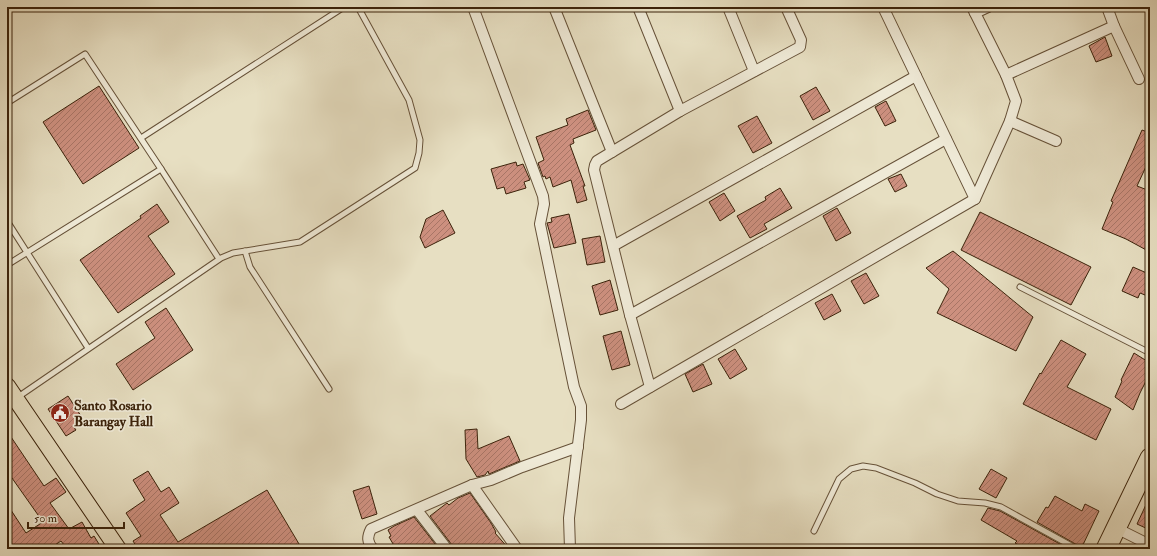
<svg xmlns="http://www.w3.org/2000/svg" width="1157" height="556" viewBox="0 0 1157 556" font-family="'IM FELL Double Pica',serif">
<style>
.building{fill:url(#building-hatch);stroke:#3b220a}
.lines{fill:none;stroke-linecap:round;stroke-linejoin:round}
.lane-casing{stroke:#665138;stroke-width:7}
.street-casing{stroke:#665138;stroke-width:12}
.primary-casing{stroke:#3b220a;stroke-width:18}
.highway-casing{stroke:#3b220a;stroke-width:21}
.lane{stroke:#efead7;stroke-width:5}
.street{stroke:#efead7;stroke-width:10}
.primary{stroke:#e7dfc2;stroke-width:16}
.highway{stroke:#e7dfc2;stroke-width:19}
.labels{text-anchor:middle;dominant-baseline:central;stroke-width:3.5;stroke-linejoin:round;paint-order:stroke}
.poi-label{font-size:14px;font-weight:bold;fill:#3b220a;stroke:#efead7;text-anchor:start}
</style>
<defs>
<pattern id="building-hatch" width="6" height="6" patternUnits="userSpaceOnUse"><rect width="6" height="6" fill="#cd907f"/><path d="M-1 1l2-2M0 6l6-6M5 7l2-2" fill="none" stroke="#a87566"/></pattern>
</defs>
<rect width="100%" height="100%" fill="#e7dfc2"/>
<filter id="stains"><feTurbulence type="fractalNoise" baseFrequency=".005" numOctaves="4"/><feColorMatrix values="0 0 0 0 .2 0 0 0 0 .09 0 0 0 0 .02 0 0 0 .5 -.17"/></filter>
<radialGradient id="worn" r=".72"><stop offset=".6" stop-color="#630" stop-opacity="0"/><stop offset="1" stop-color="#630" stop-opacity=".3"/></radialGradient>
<g class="building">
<polygon points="1105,37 1112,56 1096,62 1089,46"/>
<polygon points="99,86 139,148 83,184 43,122"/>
<polygon points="816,87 830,111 813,120 800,96"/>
<polygon points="886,101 896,121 885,126 875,107"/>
<polygon points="588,110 596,130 573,139 574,143 570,145 585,186 583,186 587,200 577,203 571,180 553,187 550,177 546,179 545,176 543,177 538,163 544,160 536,137 568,125 566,119"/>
<polygon points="757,116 772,143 753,153 738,126"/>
<polygon points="1142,130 1150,133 1150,158 1137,186 1150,191 1150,252 1126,239 1102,229 1113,202 1111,201"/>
<polygon points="516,162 517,166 523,164 530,180 524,182 526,188 506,194 504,187 497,189 491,169"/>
<polygon points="901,174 907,186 895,192 888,179"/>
<polygon points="780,188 792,208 764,224 767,229 750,238 737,216 766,200 765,197"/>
<polygon points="724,193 735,211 720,221 709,202"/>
<polygon points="157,204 169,222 148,236 175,274 118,313 80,260 141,218 140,216"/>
<polygon points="837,208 851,233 836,241 823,216"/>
<polygon points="443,210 455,233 425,248 420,237 426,219"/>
<polygon points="980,212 1091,267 1071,305 961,250"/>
<polygon points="569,214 576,243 554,248 547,223 552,222 551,218"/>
<polygon points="600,236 605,262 587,265 582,239"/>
<polygon points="953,251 1033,317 1016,351 937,313 949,289 926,268"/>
<polygon points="1133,267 1149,274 1147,278 1150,280 1150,297 1140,293 1138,298 1122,291"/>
<polygon points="866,273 879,296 864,304 851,281"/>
<polygon points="610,280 618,310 600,315 592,286"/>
<polygon points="832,294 841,311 824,320 815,303"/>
<polygon points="166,308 193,350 133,390 116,364 155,338 145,322"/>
<polygon points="621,331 630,365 612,370 603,336"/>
<polygon points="1061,340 1086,354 1067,387 1111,409 1096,440 1023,404 1040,373 1041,374"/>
<polygon points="735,349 747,369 730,379 718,359"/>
<polygon points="1134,353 1150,363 1150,373 1140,393 1133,410 1115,397 1122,381 1121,380"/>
<polygon points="703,364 712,384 693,392 685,374"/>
<polygon points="68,396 83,419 73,426 76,430 66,436 48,409"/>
<polygon points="477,429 478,449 509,436 520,461 489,474 488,471 485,475 477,477 466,459 465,430"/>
<polygon points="7,431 44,486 56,478 66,492 50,503 69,529 82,522 91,538 94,536 102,549 67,549 61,541 49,549 7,549 7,504 26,533 43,522 7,471"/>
<polygon points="991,469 1007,478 996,498 979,489"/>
<polygon points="148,471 161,492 169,487 179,503 160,515 178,542 267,490 302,549 138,549 133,541 141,536 126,513 145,500 133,480"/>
<polygon points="369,486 377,514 362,519 353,491"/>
<polygon points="470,493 491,523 496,532 495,533 509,549 453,549 452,545 430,516 447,503 449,505 458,498"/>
<polygon points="1055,496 1082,511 1085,504 1099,511 1081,549 1079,546 1037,522 1046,507 1048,508"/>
<polygon points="1150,496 1150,530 1137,524"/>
<polygon points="988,508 1000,511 1069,549 1026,549 1015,543 1017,541 981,520"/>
<polygon points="414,517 439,549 396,549 389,537 391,536 388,530 394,526"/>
</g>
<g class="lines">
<g class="lane-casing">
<g id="lane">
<polyline points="7,103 85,54 161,169 7,265"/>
<polyline points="141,138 344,7"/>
<polyline points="161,169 219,259"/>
<polyline points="7,221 88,348"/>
<polyline points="245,251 250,267 329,389"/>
<polyline points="1020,287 1150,353"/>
<polyline points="18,397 221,258 233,253 300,242 415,168 419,153 420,140 409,100 358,7"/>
<polyline points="814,531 839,479 851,469 863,466 876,468 915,483 937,494 958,501 985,503 1001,507 1077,549"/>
</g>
</g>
<g class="street-casing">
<g id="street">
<polyline points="473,7 543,196 544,204 540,224 574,387 581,406 581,420 569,518 570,549"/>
<polyline points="554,7 612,152"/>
<polyline points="638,7 680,111"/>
<polyline points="728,7 754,71"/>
<polyline points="883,7 975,199"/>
<polyline points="1107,7 1114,26 1139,79"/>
<polyline points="975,13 988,7"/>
<polyline points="1006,75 1114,26"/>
<polyline points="1010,121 1056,141"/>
<polyline points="613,246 916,76"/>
<polyline points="630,315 946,139"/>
<polyline points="650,387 630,315 594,170 595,165 597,161 680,111 800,47 801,40 786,7"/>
<polyline points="621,404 975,199 1010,121 1016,101 1006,75 972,7"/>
<polyline points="472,485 517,549"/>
<polyline points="417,510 447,549"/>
<polyline points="1116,528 1150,545"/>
<path d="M 373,549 C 367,542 367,537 371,529 L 472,485 L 491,480 L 522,467 L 578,447"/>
</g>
</g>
<g class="primary-casing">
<polyline id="primary" points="7,386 118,549"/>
</g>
<g class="highway-casing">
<polyline id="highway" points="1106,549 1150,458"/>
</g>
<use href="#lane" class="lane"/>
<use href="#street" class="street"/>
<use href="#primary" class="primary"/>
<use href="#highway" class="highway"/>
</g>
<defs>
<g id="civic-disc" transform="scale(1)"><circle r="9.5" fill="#8f2418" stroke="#efead7"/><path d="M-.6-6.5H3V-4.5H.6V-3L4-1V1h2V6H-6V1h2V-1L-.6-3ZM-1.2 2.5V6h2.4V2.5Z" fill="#fff"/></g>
</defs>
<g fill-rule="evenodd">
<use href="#civic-disc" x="60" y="413"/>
</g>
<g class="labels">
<g class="poi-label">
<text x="74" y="405">Santo Rosario<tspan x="74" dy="16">Barangay Hall</tspan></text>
</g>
</g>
<rect width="1157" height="556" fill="none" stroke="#e7dfc2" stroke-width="24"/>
<rect x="8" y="8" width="1141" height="540" fill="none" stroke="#3b220a" stroke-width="2"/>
<rect x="12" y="12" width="1133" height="532" fill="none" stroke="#3b220a"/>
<path d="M28 522v6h96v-6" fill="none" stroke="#3b220a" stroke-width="2"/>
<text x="34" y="522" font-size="12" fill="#3b220a" stroke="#efead7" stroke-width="3" paint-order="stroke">50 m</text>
<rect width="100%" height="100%" filter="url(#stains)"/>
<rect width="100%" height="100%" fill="url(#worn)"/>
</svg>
